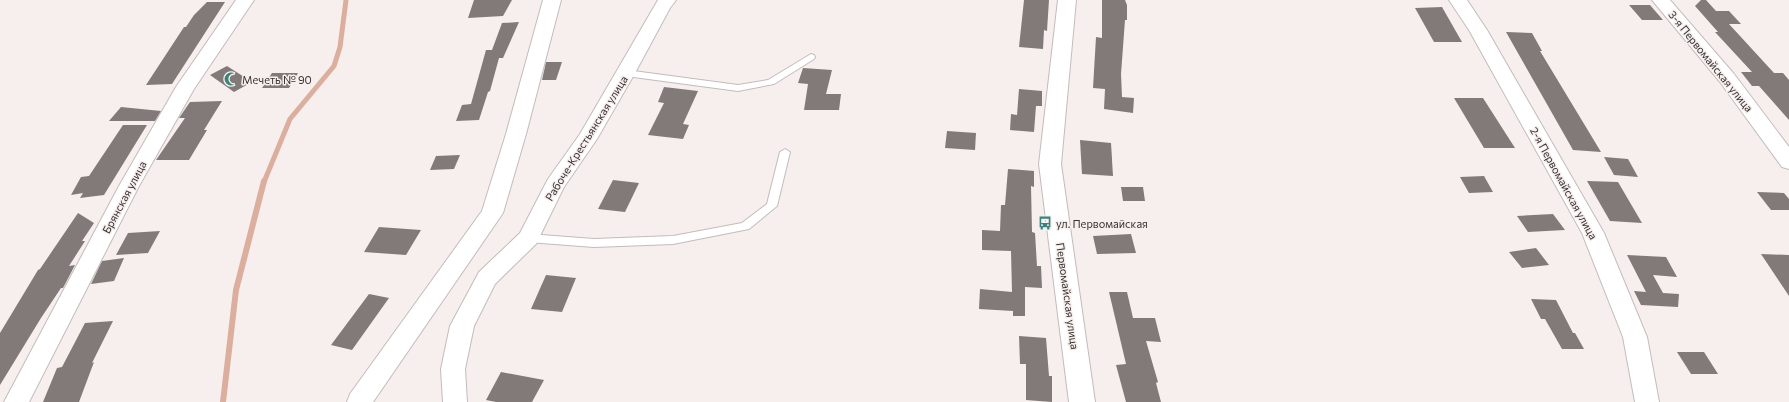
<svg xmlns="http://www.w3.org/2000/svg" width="1789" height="402" viewBox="0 0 1789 402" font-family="Commissioner,sans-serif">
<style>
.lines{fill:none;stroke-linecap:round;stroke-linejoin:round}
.stream-far1{stroke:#dcae9e;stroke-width:5}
.stream{stroke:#dcae9e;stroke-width:6}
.building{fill:#817a78}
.service-casing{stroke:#c3bcba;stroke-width:2}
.minor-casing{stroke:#c3bcba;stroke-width:2}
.tertiary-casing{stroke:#c3bcba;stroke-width:2}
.service{fill:#fff;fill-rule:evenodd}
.minor{fill:#fff;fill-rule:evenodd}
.tertiary{fill:#fff;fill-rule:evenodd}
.labels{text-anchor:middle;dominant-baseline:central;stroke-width:3;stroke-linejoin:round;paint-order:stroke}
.street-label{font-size:11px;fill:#353231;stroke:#f7efed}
.poi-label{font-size:11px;fill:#353231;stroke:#f7efed;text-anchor:start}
</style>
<rect width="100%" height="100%" fill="#f7efed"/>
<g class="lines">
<polyline class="stream-far1" points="264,182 290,119 334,66 340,47 346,0"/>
<polyline class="stream" points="223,402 236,290 264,181"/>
</g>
<g class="building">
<polygon points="474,0 512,0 503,16 468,18"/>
<polygon points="1024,0 1049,0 1047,31 1044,30 1043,49 1019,47"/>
<polygon points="1102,0 1125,0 1127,5 1127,20 1125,20 1121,74 1122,97 1134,98 1133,113 1104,109 1105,89 1093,88 1096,37 1102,38"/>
<polygon points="1701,0 1706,0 1716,11 1729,11 1741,24 1729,24 1774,73 1783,73 1789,80 1789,120 1759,86 1752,86 1741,72 1752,72 1715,32 1718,32 1695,6"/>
<polygon points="207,2 225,2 172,84 146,85 184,27 186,27 194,15"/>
<polygon points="1629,5 1650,5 1663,20 1642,20"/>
<polygon points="1442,7 1462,42 1434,42 1415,8"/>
<polygon points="519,22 503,58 499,58 490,91 488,92 479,120 456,121 462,105 471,104 486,50 492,50 502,23"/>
<polygon points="1506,32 1532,33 1542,51 1540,51 1601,152 1573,150"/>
<polygon points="546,62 562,62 556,80 542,80"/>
<polygon points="227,66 252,82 234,92 210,75"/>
<polygon points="803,68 832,70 826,94 841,94 839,110 804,110 808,84 798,83"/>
<polygon points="272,73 298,73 289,88 262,88"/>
<polygon points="664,87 698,91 683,124 689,125 683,139 648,135 664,103 658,102"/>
<polygon points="1019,89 1042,91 1042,106 1036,106 1034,132 1010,130 1011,114 1017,115"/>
<polygon points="1454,98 1483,98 1515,148 1484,148"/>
<polygon points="222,101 204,130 207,130 189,160 156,160 185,118 179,118 190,102"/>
<polygon points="121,107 161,111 155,121 109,121"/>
<polygon points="123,125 147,125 104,195 80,198 83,193 71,195 81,177 89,176"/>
<polygon points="947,131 976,133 975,150 945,148"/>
<polygon points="1080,140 1111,143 1113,176 1082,174"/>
<polygon points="460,155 454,169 430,170 436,156"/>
<polygon points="1604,157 1628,159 1638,177 1614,175"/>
<polygon points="1008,169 1034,171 1034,187 1031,186 1032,232 1035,233 1037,266 1041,266 1042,288 1025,287 1025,316 1013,316 1013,311 979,309 980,289 1012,292 1011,251 982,250 982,230 1000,231 1001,205 1005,205"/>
<polygon points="1484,176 1493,192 1469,193 1460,177"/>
<polygon points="613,180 639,183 625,212 598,209"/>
<polygon points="1587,181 1618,182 1642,223 1610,221"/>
<polygon points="1121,187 1143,187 1145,201 1123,201"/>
<polygon points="1757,192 1784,193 1789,199 1789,210 1771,210"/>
<polygon points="78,213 94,223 82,241 85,241 69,266 75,265 63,288 61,288 41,318 0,385 0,333 38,270 40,269"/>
<polygon points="1553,214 1565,230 1528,232 1517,216"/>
<polygon points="379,227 421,230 406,255 364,252"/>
<polygon points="160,231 148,253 116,255 128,233"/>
<polygon points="1131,234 1136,253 1097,254 1093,236"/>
<polygon points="1536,248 1549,265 1522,268 1509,252"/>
<polygon points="1761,254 1789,255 1789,296"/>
<polygon points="1627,255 1666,257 1677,277 1653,275 1663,293 1679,294 1678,307 1641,305 1634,291 1646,292"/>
<polygon points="124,258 114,281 91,284 102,261"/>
<polygon points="546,275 576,278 562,312 531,309"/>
<polygon points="1109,292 1127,292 1133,318 1155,318 1161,342 1146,341 1158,382 1156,383 1161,402 1126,402 1116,365 1126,364"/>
<polygon points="369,294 389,298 352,350 331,345"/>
<polygon points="1531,299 1556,300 1573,333 1575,333 1584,349 1562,349 1545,319 1541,319"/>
<polygon points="113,321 92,363 94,362 79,402 43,402 57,368 62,367 85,323"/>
<polygon points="1019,336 1046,338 1049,376 1052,376 1052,402 1026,400 1026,364 1020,364"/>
<polygon points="1677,352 1704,352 1718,374 1691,374"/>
<polygon points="501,372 544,380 532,402 496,402 486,400"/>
</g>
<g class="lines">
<g class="service-casing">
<g id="service">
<polygon points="811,54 814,55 815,57 814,59 774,84 738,91 626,76 622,73 626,70 738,85 768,80"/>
<polygon points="785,149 790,152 777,206 749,229 673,244 594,247 528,242 524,241 523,238 524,235 528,234 594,239 673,236 742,223 767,204 780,152"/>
</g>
</g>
<g class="minor-casing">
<g id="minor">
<polygon points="236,0 254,0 194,89 139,186 29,402 4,402 119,186 176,87"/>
<polygon points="543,0 561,0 526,134 503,213 373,402 347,402 350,394 482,211 506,134"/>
<polygon points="658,0 676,0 670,8 635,73 597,139 564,187 536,244 495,284 474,326 465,369 467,402 443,402 441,369 450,326 479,272 520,233 548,179 580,134"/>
<polygon points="1449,0 1467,0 1487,30 1604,233 1647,337 1659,402 1635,402 1623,337 1582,233 1469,30"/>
<polygon points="1652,0 1670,0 1734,74 1789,147 1789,169 1782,167 1720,82"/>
</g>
</g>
<g class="tertiary-casing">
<polygon id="tertiary" points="1058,0 1076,0 1061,164 1095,402 1069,402 1039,164"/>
</g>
<use href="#service" class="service"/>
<use href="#minor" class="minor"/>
<use href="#tertiary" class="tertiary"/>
</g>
<defs>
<g id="mosque-bare" transform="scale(1.08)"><path d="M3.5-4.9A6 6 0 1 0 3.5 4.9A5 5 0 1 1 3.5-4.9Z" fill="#3b837f" stroke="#f7efed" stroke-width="2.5" paint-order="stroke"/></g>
<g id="bus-bare" transform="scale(1.08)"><path d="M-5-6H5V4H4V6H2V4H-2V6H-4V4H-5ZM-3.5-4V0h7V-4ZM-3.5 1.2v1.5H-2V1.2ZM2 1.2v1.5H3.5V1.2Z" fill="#3b837f" stroke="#f7efed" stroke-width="2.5" paint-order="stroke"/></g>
</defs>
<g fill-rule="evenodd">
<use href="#mosque-bare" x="231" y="79"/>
<use href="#bus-bare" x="1045" y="223"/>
</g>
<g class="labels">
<g class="street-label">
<text transform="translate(1711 61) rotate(51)">3-я Первомайская улица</text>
<text transform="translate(586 138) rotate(-58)">Рабоче-Крестьянская улица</text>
<text transform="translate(1564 183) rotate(61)">2-я Первомайская улица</text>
<text transform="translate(124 197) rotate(-62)">Брянская улица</text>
<text transform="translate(1068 296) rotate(82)">Первомайская улица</text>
</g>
<g class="poi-label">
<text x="242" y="79">Мечеть № 90</text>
<text x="1056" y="223">ул. Первомайская</text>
</g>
</g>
</svg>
